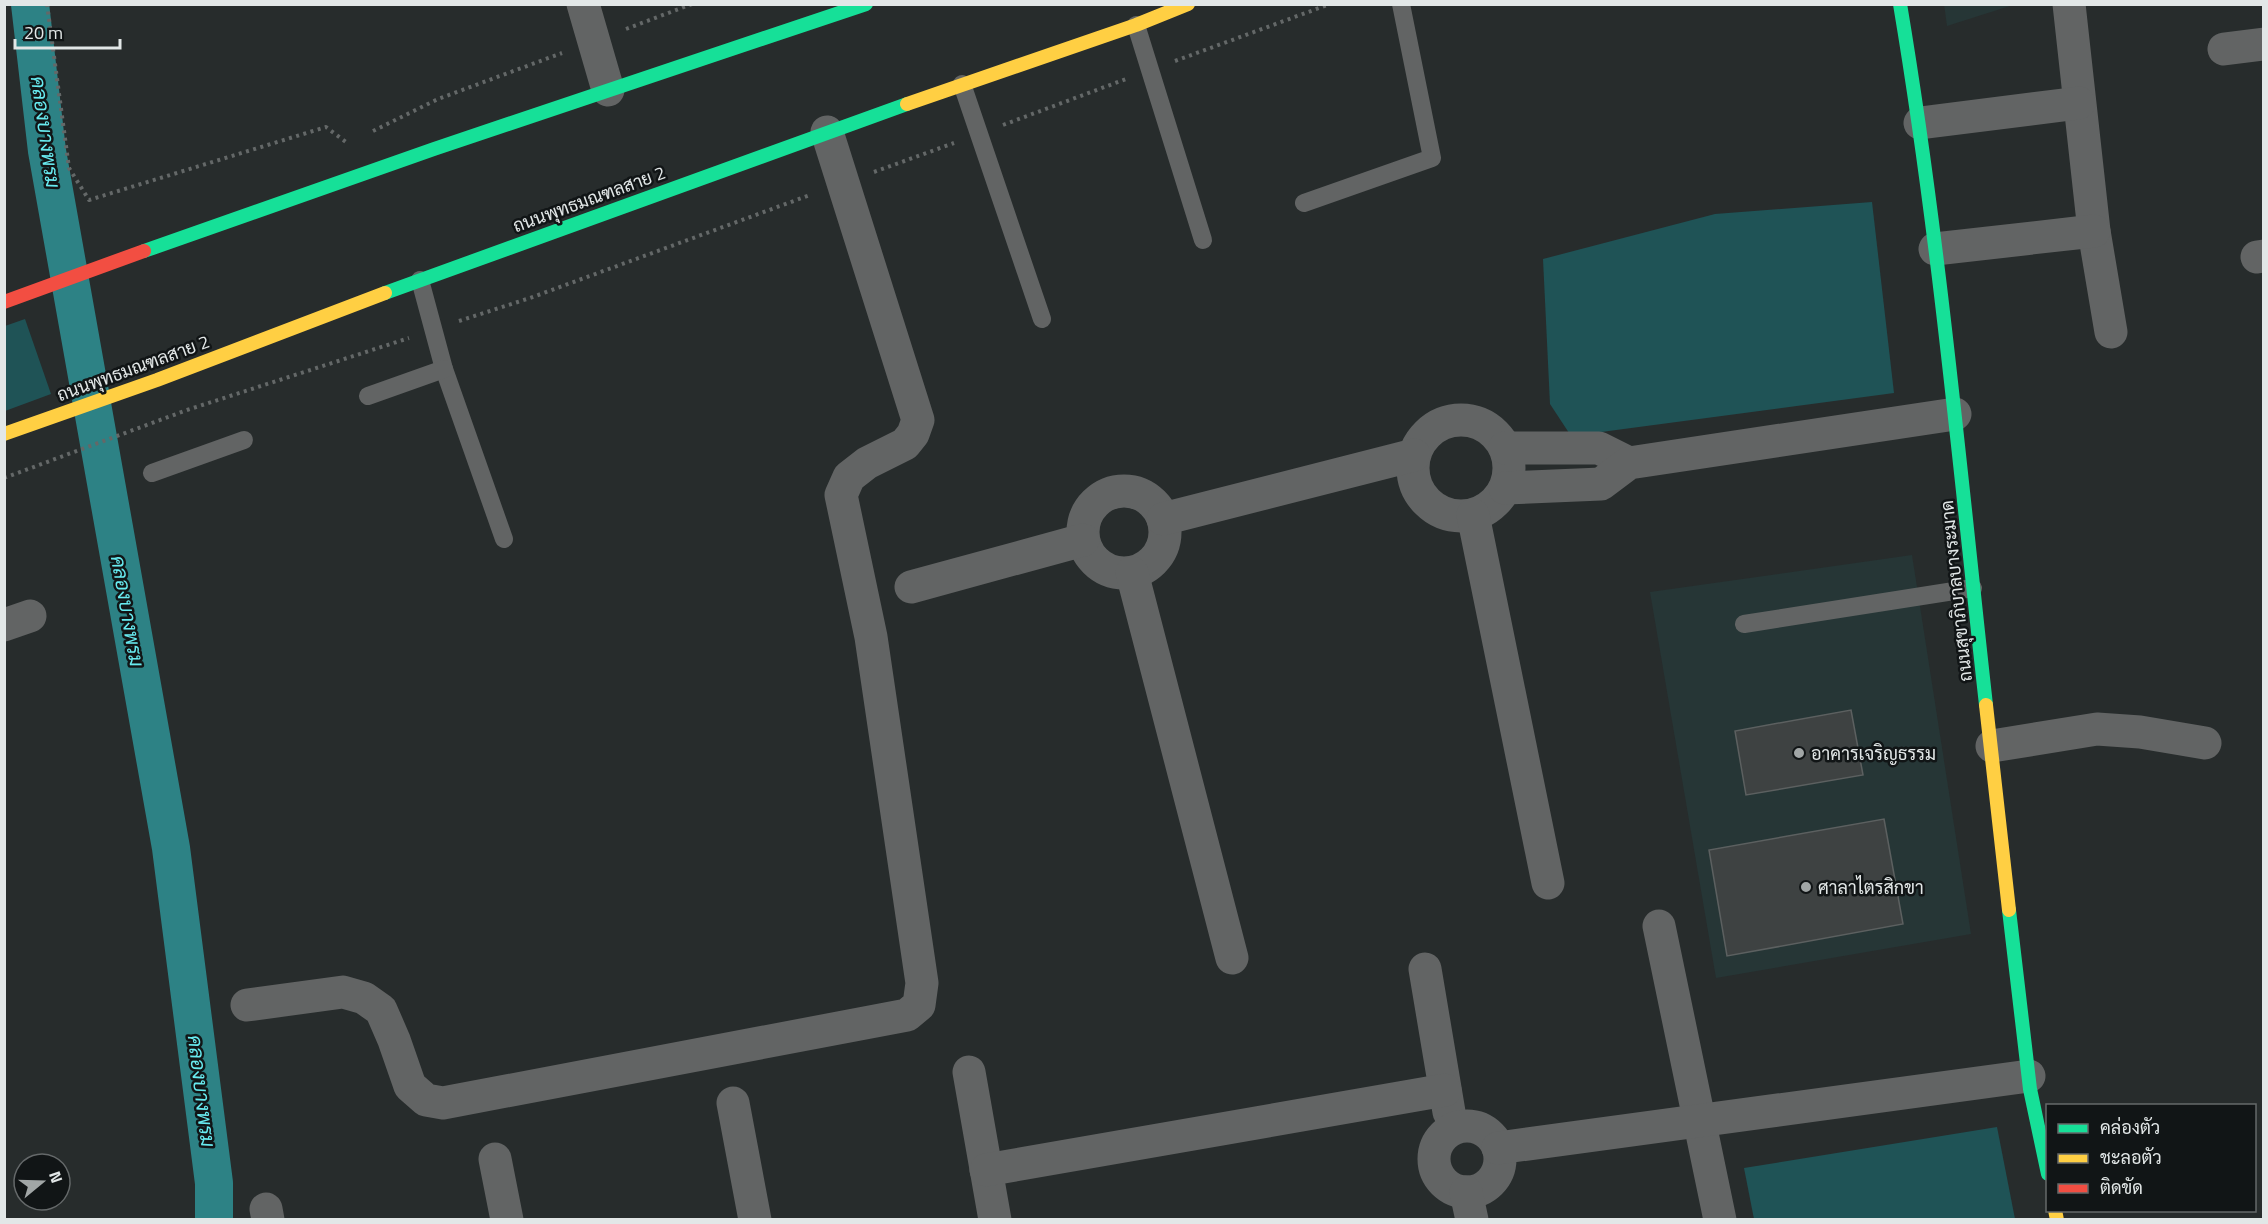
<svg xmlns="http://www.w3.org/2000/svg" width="2268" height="1224" viewBox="0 0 2268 1224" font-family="'Titillium Web',Sarabun,sans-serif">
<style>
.built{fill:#263636}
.green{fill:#1f5356}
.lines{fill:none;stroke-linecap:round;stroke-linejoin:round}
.canal{stroke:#2d8285;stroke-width:38}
.building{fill:#3e4242;stroke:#5c6060;stroke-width:1.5}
.path{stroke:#646868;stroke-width:4;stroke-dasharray:3 4.5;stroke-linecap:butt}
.lane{stroke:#626464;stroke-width:18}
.street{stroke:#626464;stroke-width:33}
.fast{stroke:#16e098;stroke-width:14}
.slow{stroke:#ffcf43;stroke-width:14}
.jam{stroke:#f24e42;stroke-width:14}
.poi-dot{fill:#a1a6a6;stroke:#111516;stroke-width:2}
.labels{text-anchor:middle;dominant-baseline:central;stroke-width:5;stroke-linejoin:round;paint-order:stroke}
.street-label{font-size:18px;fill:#e2e7e7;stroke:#111516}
.poi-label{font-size:18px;fill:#e2e7e7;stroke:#111516;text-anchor:start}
.water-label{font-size:20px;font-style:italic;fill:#68ebf0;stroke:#111516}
</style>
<rect width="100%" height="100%" fill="#272c2c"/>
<g class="built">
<polygon points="1944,4 2013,4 2013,5 1947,26"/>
<polygon points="1912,555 1971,934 1716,978 1650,592"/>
</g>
<g class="green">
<polygon points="1872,202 1894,393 1571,436 1550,404 1543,259 1715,214"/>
<polygon points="25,319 51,394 5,411 5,326"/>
<polygon points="1997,1127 2015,1219 1754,1219 1744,1168"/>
</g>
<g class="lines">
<polyline class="canal" points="30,4 47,151 171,848 214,1183 214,1220"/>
</g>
<g class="building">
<polygon points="1851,710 1863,775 1746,795 1735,731"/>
<polygon points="1884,819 1903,924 1727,956 1709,850"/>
</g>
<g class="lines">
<g class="path">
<polyline points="47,4 69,168 89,200 326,127 346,142"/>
<polyline points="626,29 692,4"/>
<polyline points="1175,61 1330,4"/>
<polyline points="1003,125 1126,79"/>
<polyline points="373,131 438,99 562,53"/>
<polyline points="874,172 954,143"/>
<polyline points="459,321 530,298 810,195"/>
<polyline points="4,478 187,410 409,338"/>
</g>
<g class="lane">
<polyline points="1136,25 1203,240"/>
<polyline points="962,84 1042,319"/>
<polyline points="1304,203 1432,158 1401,4"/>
<polyline points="420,280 444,369 504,539"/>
<polyline points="368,396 444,369"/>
<polyline points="152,473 244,440"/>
<polyline points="1744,624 1973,588"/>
</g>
<g class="street">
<polyline points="583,4 608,90"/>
<polyline points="2069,4 2094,231 2111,332"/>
<polyline points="2224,49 2264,44"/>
<polyline points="1920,123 2079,103"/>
<polyline points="1935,249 2094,231"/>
<polyline points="2257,257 2264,256"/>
<circle cx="1461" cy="468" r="48"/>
<polyline points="1505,448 1599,448 1629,463"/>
<polyline points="1505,488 1601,484 1629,463 1955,414"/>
<circle cx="1124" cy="532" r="41"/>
<polyline points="1473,515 1548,883"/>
<polyline points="1163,519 1414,455"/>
<polyline points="1132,573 1232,958"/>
<polyline points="911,587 1083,540"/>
<polyline points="4,625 30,616"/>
<polyline points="1992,746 2097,729 2140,732 2205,743"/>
<polyline points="1659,926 1720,1220"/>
<polyline points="1425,969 1449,1112"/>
<polyline points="247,1005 343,992 364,998 381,1010 394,1040 410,1086 426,1100 443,1103 907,1015 919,1005 922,983 871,637 841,495 849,477 867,463 905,444 913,434 918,420 827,132"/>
<polyline points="969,1072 995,1220"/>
<polyline points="733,1103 755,1220"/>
<circle cx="1467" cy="1159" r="33"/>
<polyline points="1498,1148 2029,1076"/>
<polyline points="495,1159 507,1220"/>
<polyline points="986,1170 1445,1090"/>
<polyline points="1466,1192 1472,1220"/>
<polyline points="266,1209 268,1220"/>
</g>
<g class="fast">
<path d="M 1900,4 C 1939,236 1960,471 1986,705"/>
<polyline points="144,251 434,149 866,4"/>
<polyline points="385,293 907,104"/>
<polyline points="2009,910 2030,1089 2048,1174"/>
</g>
<g class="slow">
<polyline points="907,104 1136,25 1188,4"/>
<polyline points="4,434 157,380 385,293"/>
<polyline points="1986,705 2009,910"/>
<polyline points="2055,1210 2057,1220"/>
</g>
<polyline class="jam" points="4,302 144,251"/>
</g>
<g class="poi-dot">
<circle cx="1799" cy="753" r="6"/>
<circle cx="1806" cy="887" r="6"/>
</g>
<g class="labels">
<g class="street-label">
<text transform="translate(589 199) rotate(-20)">ถนนพุทธมณฑลสาย 2</text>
<text transform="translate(133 368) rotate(-20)">ถนนพุทธมณฑลสาย 2</text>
<text transform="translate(1956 591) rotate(-96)">ถนนสุขาภิบาลบางระมาด</text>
</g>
<g class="poi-label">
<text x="1811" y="753">อาคารเจริญธรรม</text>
<text x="1818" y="887">ศาลาไตรสิกขา</text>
</g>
<g class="water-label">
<text transform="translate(46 132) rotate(82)">คลองบางพรม</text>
<text transform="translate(128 611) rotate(80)">คลองบางพรม</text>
<text transform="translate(202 1091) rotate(83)">คลองบางพรม</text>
</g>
</g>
<rect width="2268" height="1224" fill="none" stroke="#e2e7e7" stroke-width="12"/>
<rect x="2046" y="1104" width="210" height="108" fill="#111516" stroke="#65696a" stroke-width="1.5"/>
<rect x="2058" y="1124" width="30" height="9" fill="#16e098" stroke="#65696a" stroke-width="1.5"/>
<text x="2100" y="1134" font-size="18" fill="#e2e7e7">คล่องตัว</text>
<rect x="2058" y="1154" width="30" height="9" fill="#ffcf43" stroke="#65696a" stroke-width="1.5"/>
<text x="2100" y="1164" font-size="18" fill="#e2e7e7">ชะลอตัว</text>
<rect x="2058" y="1184" width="30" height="9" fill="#f24e42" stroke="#65696a" stroke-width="1.5"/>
<text x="2100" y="1194" font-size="18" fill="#e2e7e7">ติดขัด</text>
<g transform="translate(42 1182) rotate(71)"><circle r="28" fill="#111516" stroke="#65696a" stroke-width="1.5"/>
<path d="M0-4.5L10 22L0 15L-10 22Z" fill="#a1a6a6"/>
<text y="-9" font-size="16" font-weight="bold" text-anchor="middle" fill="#e2e7e7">N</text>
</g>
<path d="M15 39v9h105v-9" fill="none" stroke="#e2e7e7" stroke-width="3"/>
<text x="24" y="39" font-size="18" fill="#e2e7e7" stroke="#111516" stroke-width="4.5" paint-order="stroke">20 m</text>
</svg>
